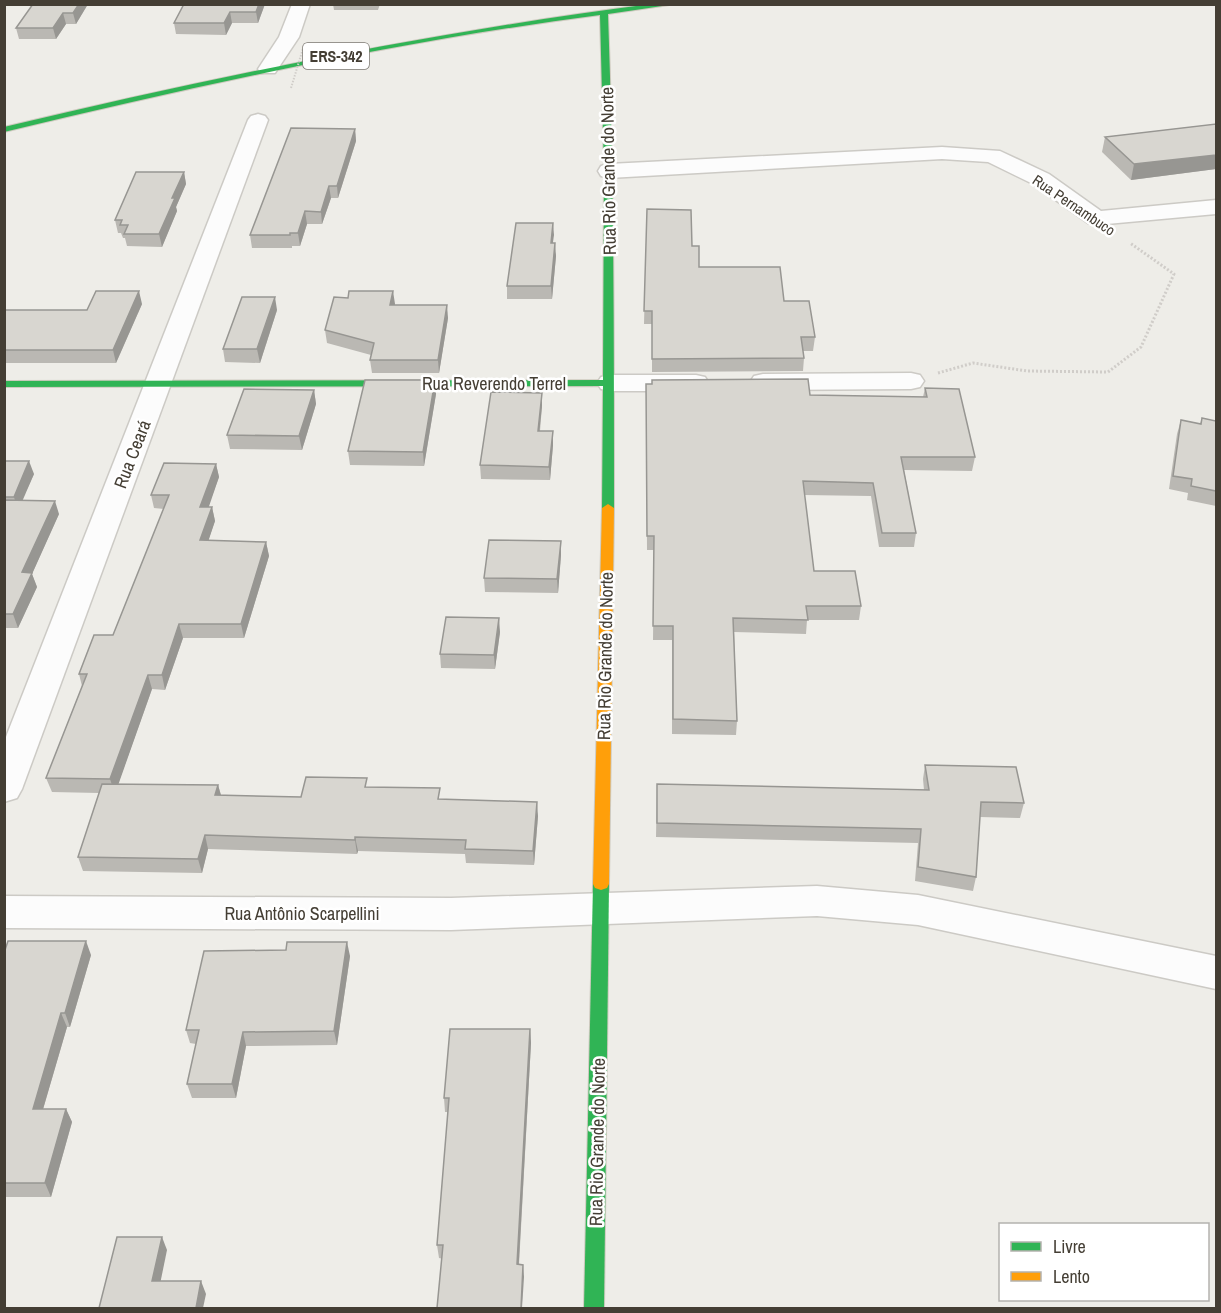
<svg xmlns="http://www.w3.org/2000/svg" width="1221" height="1313" viewBox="0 0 1221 1313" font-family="'Archivo Narrow',sans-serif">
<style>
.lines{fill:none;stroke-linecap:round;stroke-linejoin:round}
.street-casing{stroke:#cccac5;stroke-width:3}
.fast-casing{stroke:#cecabf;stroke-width:2}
.slow-casing{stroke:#cecabf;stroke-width:2}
.path{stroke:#d0cdc9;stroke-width:3;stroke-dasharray:2 2;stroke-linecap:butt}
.street{fill:#fcfcfc;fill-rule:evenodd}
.fast{fill:#30b455;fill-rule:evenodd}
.slow{fill:#ff9f0a;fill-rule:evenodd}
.path-bridge{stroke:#d0cdc9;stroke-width:2;stroke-dasharray:1.5 1.5;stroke-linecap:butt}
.wall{fill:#bab8b3}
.shaded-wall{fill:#979692}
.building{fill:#d8d6d0;stroke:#979692;stroke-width:1.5}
.labels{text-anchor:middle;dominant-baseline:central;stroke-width:5;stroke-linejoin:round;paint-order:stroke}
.far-street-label{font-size:15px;fill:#443e34;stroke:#fff}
.shield{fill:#fff;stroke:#7c7871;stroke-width:1.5}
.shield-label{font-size:16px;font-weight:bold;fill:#443e34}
.street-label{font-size:18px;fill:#443e34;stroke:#fff}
</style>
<rect width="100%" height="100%" fill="#eeede8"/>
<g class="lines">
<g class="street-casing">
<g id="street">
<polygon points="292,4 310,4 299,37 275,73 261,73 258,69 279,37"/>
<polygon points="258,114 265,116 268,120 22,789 17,798 4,802 4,742 248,120 251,116"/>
<polygon points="942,147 1000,151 1049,174 1101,211 1216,200 1216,214 1096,225 1088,223 1033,184 988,162 942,159 609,178 601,176 598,171 601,166 609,164"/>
<polygon points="911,373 920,375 924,381 920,387 911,389 763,390 754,388 750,382 754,376 763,374"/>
<polygon points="610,375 696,375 705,377 709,383 705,389 696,391 610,391 601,389 597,383 601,377"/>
<polygon points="817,886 918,895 1216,956 1216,989 918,925 817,916 451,930 4,928 4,896 451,898"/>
</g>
</g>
<g class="fast-casing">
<g id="fast">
<path d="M 651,4 L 676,4 L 608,14 C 614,180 614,344 614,508 L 612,511 L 608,512 L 602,508 L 603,386 L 4,387 L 4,381 L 603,380 L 604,171 L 600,15 C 399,41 201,85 4,132 L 4,127 C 218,76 433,32 651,4 Z"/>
<polygon points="601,878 607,880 609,884 604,1308 584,1308 593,884 595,880"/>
</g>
</g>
<g class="slow-casing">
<polygon id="slow" points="608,504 614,508 609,884 607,888 601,890 595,888 593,884 602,508"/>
</g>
<polyline class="path" points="938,373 973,363 1027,371 1108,372 1141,347 1174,274 1130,243"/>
<use href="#street" class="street"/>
<use href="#fast" class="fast"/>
<use href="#slow" class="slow"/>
<polyline class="path-bridge" points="291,88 305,42"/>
</g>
<g class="wall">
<polygon points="88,4 76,24 66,24 56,39 19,39 16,28"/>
<polygon points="265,4 258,23 232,23 226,35 176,34 174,23"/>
<polygon points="333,4 380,4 378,10 334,10"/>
<polygon points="1216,124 1216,169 1131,180 1102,152 1105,137"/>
<polygon points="355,129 356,141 338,198 331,198 322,224 307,224 300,246 292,246 292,248 252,248 250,235"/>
<polygon points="184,172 186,184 176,207 177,211 162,247 127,246 125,238 123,238 121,233 118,233 115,220"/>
<polygon points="647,209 692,246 699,267 784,301 815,337 813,351 803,351 804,358 803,371 652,372 652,324 644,324"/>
<polygon points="553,223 553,243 556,256 552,299 507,299 507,286"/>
<polygon points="142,304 116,363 4,363 4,310 87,310"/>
<polygon points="395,305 448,318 439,373 372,373 370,360 371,355 327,343 325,330"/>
<polygon points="277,310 260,363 225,362 223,349"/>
<polygon points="435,380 436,394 424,466 350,465 348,451"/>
<polygon points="646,384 810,395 923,397 925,388 975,457 972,471 904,470 916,533 914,547 879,547 871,496 804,495 814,571 861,606 859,620 807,620 806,634 734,632 737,721 736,735 672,734 672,640 653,640 654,550 647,550"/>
<polygon points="314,390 316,404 302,450 230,449 227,435"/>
<polygon points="542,406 540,431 553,431 553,445 550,480 481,479 480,465"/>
<polygon points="1202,418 1216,421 1216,506 1187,500 1188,493 1169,489 1177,434 1181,420 1200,424"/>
<polygon points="4,461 34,474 22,500 59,514 32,574 37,587 18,628 4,628"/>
<polygon points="216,464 219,477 208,507 212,507 215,521 208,541 266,542 269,556 244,638 183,638 165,690 152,689 118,784 218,785 221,795 301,797 368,787 538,816 534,865 466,863 465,854 358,851 357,854 208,849 202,873 83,871 78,857 99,793 52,792 46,778 82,686 79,674 113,635 164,509 154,508 151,495"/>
<polygon points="561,555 558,593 485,592 484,578"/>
<polygon points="500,632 495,669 441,668 440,654"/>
<polygon points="925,765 1024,803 1020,818 980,817 976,877 973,891 915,881 918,843 656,837 657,784 924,790 923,779"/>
<polygon points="4,953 91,955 70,1027 67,1027 43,1109 66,1109 72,1122 51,1197 4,1197"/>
<polygon points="350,956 337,1045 246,1046 236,1098 192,1098 187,1084 196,1044 190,1043 186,1030"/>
<polygon points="530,1029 531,1043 519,1265 524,1277 439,1258 437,1245 448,1112 445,1112 444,1098"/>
</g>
<g class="shaded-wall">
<polygon points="79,4 88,4 76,24 73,13"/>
<polygon points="259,4 265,4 258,23 256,12"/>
<polygon points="230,12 232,23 226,35 224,23"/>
<polygon points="63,13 66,24 56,39 53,28"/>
<polygon points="355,129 356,141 338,198 337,186"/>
<polygon points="1216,155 1216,169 1131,180 1134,164"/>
<polygon points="184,172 186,184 176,207 177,211 162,247 159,234 172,198"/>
<polygon points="329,186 331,198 322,224 321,212"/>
<polygon points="305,211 307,224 300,246 298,233"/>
<polygon points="553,223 554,235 551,256 551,243"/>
<polygon points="555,243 556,256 552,299 551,286"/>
<polygon points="139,291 142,304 116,363 113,350"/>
<polygon points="393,291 395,304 392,318 390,305"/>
<polygon points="275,297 277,310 260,363 257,349"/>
<polygon points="447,305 448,318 439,373 438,360"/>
<polygon points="435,380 436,394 424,466 423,452"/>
<polygon points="314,390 316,404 302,450 299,436"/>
<polygon points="542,393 542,406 538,444 538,431"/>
<polygon points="553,431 553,445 550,480 549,467"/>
<polygon points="29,461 34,474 18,511 14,497"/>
<polygon points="216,464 219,477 204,521 200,507"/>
<polygon points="55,501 59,514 32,574 37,587 18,628 13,614 22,572"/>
<polygon points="212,507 215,521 204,554 200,540"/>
<polygon points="561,541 561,555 558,593 557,579"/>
<polygon points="266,542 269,556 244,638 241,624"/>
<polygon points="499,618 500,632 495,669 494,655"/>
<polygon points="179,624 183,638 165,690 162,675"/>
<polygon points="148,675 152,689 115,794 110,779"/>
<polygon points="218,785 222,799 215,795"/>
<polygon points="537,802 538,816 534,865 533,851"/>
<polygon points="205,835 208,849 202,873 198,859"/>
<polygon points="355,837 358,851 357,854 355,840"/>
<polygon points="86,941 91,955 70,1027 65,1013"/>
<polygon points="347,942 350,956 337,1045 334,1031"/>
<polygon points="61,1013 67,1027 39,1123 33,1109"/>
<polygon points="530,1029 531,1043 518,1277 517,1264"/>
<polygon points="243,1032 246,1046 236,1098 232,1084"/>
<polygon points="66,1109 72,1122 51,1197 45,1183"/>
<polygon points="162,1237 167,1250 158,1294 152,1281"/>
<polygon points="523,1265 524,1277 522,1308 521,1308"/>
<polygon points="201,1281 206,1294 203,1308 196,1308"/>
</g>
<g class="building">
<polygon points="33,4 79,4 73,13 63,13 53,28 16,28"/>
<polygon points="184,4 259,4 256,12 230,12 224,23 174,23"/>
<polygon points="1216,124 1216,155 1134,164 1105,137"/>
<polygon points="291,128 355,129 337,186 329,186 321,212 305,211 298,233 290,233 290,235 250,235"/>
<polygon points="136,172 184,172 172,198 175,198 159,234 124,234 128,225 120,225 122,220 115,220"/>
<polygon points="647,209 691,210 692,246 699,246 699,267 780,267 784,301 809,301 815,337 801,337 804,358 652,359 652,311 644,311"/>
<polygon points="516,223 553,223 551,243 555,243 551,286 507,286"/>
<polygon points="96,291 139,291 113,350 4,350 4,310 87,310"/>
<polygon points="349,291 393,291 390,305 447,305 438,360 370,360 374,343 325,330 334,297 348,298"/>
<polygon points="242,297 275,297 257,349 223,349"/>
<polygon points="808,379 810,395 927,397 925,388 959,389 975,457 901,457 916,533 882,533 873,483 803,481 814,571 855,571 861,606 806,606 808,620 733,618 737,721 673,719 673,626 653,626 654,536 647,536 646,384 652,384 652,380"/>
<polygon points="365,380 435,380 423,452 348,451"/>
<polygon points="244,389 314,390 299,436 227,435"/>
<polygon points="491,392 542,393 538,431 553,431 549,467 480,465"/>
<polygon points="1202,418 1216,421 1216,491 1191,486 1192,479 1173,476 1181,420 1201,424"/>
<polygon points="4,461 29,461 14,497 4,497"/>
<polygon points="164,463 216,464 200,507 212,507 200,540 266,542 241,624 179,624 162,675 148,675 110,779 46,778 87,674 79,674 94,635 113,635 169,495 151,495"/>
<polygon points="4,500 55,501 22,572 32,573 13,614 4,614"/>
<polygon points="489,540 561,541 557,579 484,578"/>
<polygon points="446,617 499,618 494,655 440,654"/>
<polygon points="925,765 1016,767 1024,803 981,802 976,877 918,867 921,829 657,823 657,784 929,790"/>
<polygon points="306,777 367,778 365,787 440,788 438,799 537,802 533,851 465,849 466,840 355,837 355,840 205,835 198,859 78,857 102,784 218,785 215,795 301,797"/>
<polygon points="8,941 86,941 65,1013 61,1013 33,1109 66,1109 45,1183 4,1183 4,953"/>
<polygon points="287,942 347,942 334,1031 243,1032 232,1084 187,1084 199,1030 186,1030 204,951 286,950"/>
<polygon points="450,1029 530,1029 517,1264 523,1265 521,1308 437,1308 443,1245 437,1245 449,1098 444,1098"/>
<polygon points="117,1237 162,1237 152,1281 201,1281 196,1308 99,1308"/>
</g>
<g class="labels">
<g class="far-street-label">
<text transform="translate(1074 205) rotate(34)">Rua Pernambuco</text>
</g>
<rect class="shield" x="303" y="43" width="66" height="26" rx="4.5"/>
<g class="shield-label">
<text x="336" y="56">ERS-342</text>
</g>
<g class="street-label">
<text transform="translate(608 171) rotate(-91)">Rua Rio Grande do Norte</text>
<text x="494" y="383">Rua Reverendo Terrel</text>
<text transform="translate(132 454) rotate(-69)">Rua Ceará</text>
<text transform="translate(605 656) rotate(-89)">Rua Rio Grande do Norte</text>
<text x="302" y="913">Rua Antônio Scarpellini</text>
<text transform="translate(597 1142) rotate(-89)">Rua Rio Grande do Norte</text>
</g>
</g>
<rect width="1221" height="1313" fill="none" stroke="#443e34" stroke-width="12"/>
<rect x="999" y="1223" width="210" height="78" fill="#ffffff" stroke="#b4b2ae" stroke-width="1.5"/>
<rect x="1011" y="1242" width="30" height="9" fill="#30b455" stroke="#b4b2ae" stroke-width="1.5"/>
<text x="1053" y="1253" font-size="18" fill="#443e34">Livre</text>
<rect x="1011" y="1272" width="30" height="9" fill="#ff9f0a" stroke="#b4b2ae" stroke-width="1.5"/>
<text x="1053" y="1283" font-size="18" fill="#443e34">Lento</text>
</svg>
